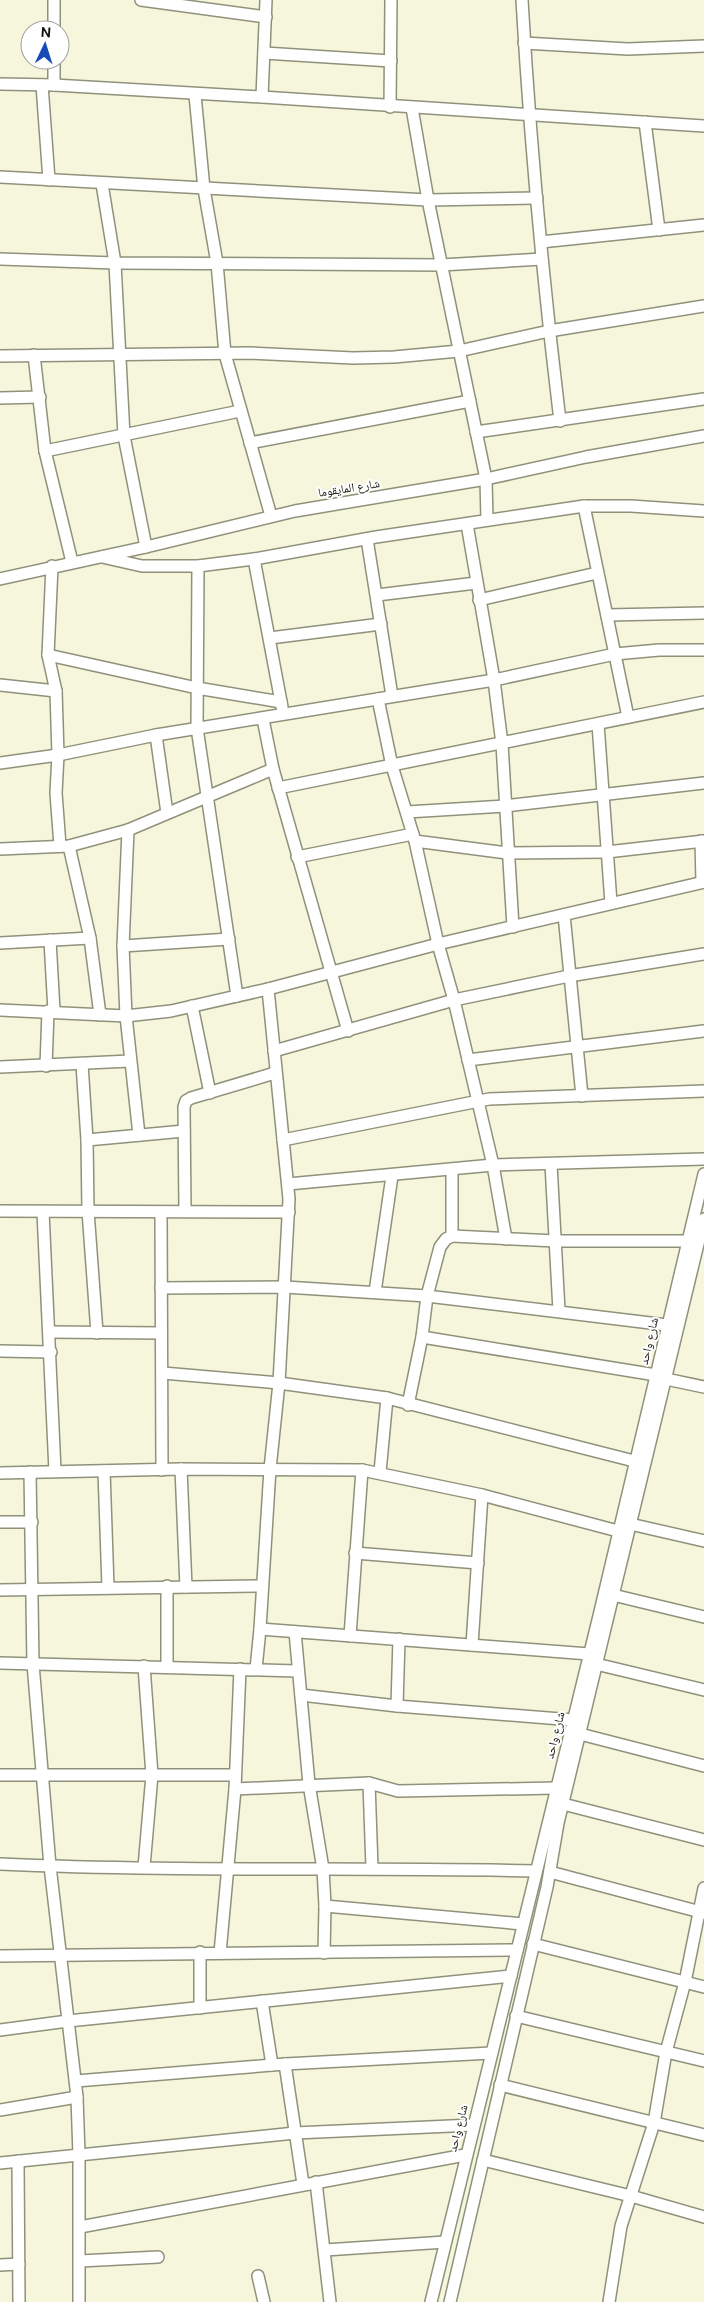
<svg xmlns="http://www.w3.org/2000/svg" width="704" height="2302" viewBox="0 0 704 2302" font-family="'DM Sans','Noto Naskh Arabic',sans-serif">
<style>
.lines{fill:none;stroke-linecap:round;stroke-linejoin:round}
.minor-casing{stroke:#90917a;stroke-width:14}
.minor{stroke:#fff;stroke-width:11}
.labels{text-anchor:middle;dominant-baseline:central;stroke-width:4;stroke-linejoin:round;paint-order:stroke}
.street-label{font-size:12px;fill:#101108;stroke:#fff}
</style>
<rect width="100%" height="100%" fill="#f5f6dc"/>
<g class="lines">
<g class="minor-casing">
<g id="minor">
<polyline points="54,0 54,30"/>
<polyline points="141,0 266,17"/>
<path d="M 522,0 C 530,141 543,281 560,421"/>
<polyline points="524,43 628,49 704,46"/>
<polyline points="264,53 391,61"/>
<polyline points="54,60 54,85"/>
<polyline points="0,84 54,85 262,97 704,126"/>
<polyline points="42,85 49,180"/>
<polyline points="195,95 204,189 217,263 225,354 271,516"/>
<polyline points="262,97 266,0"/>
<polyline points="390,107 391,0"/>
<polyline points="412,108 428,200 486,479 487,520"/>
<polyline points="645,122 659,230"/>
<polyline points="0,177 428,200 537,198"/>
<polyline points="102,184 115,263 124,436 146,547"/>
<polyline points="541,242 704,225"/>
<polyline points="0,259 115,263 441,265 542,259"/>
<polyline points="34,355 45,451 72,562"/>
<polyline points="0,356 249,353 353,358 394,357 459,351 549,331 704,306"/>
<polyline points="0,398 40,397"/>
<polyline points="476,432 704,399"/>
<polyline points="250,443 470,401"/>
<polyline points="45,451 240,411"/>
<polyline points="584,506 628,717"/>
<polyline points="467,524 494,680 502,744 513,927"/>
<polyline points="367,539 392,696"/>
<polyline points="102,557 142,566 198,566 254,559 376,537 584,506 631,506 704,511"/>
<polyline points="254,559 282,707"/>
<polyline points="52,566 48,655 56,691 58,755 56,793 60,846"/>
<polyline points="198,566 197,728 237,996"/>
<polyline points="0,579 146,547 295,511 486,479 586,457 704,436"/>
<polyline points="377,595 476,583"/>
<polyline points="479,600 597,573"/>
<polyline points="607,615 704,613"/>
<polyline points="270,638 381,624"/>
<polyline points="48,655 197,688 281,702"/>
<polyline points="0,685 56,691"/>
<polyline points="378,699 392,766 415,841 438,944 454,1000 493,1165 506,1239"/>
<polyline points="263,719 273,769 348,1031"/>
<polyline points="598,724 611,903"/>
<polyline points="156,735 167,813"/>
<polyline points="0,763 58,755 156,735 494,680 615,654 659,650 704,650"/>
<polyline points="278,788 704,702"/>
<polyline points="407,812 505,806 704,783"/>
<polyline points="128,830 123,946 126,1016 139,1135"/>
<polyline points="415,841 507,853 607,852 704,841"/>
<polyline points="701,841 702,882"/>
<polyline points="69,846 90,938 100,1015"/>
<polyline points="0,849 69,846 128,830 273,769"/>
<polyline points="297,857 413,834"/>
<polyline points="564,915 582,1096"/>
<polyline points="50,940 54,1011"/>
<polyline points="0,943 90,938"/>
<polyline points="123,946 229,939"/>
<polyline points="192,1006 210,1093"/>
<polyline points="0,1010 126,1016 171,1011 268,989 438,944 704,882"/>
<polyline points="274,1051 454,1000 569,976 704,954"/>
<polyline points="468,1060 704,1031"/>
<polyline points="82,1064 87,1140 88,1211 97,1333"/>
<polyline points="46,1066 48,1011"/>
<polyline points="0,1067 130,1061"/>
<polyline points="87,1140 184,1131"/>
<polyline points="283,1140 489,1099 704,1091"/>
<polyline points="551,1164 559,1311"/>
<polyline points="288,1184 493,1165 704,1159"/>
<polyline points="0,1211 289,1212"/>
<polyline points="185,1211 184,1107 186,1101 191,1098 275,1073"/>
<polyline points="43,1212 55,1471"/>
<polyline points="161,1212 162,1470"/>
<polyline points="452,1236 556,1241 688,1241"/>
<polyline points="161,1288 285,1287 427,1296 667,1325"/>
<polyline points="375,1292 392,1176"/>
<polyline points="49,1332 161,1333"/>
<polyline points="422,1337 656,1375"/>
<polyline points="0,1351 51,1352"/>
<polyline points="163,1373 279,1383 387,1398 634,1461"/>
<polyline points="666,1379 704,1387"/>
<polyline points="408,1405 422,1337 427,1296 440,1247 446,1239 452,1236 452,1170"/>
<polyline points="181,1469 186,1587"/>
<polyline points="104,1471 108,1587"/>
<polyline points="30,1472 33,1664 50,1866 77,2097 79,2155 79,2302"/>
<polyline points="380,1472 387,1398"/>
<polyline points="0,1473 181,1469 362,1470 482,1495 618,1531"/>
<polyline points="0,1522 32,1522"/>
<polyline points="630,1524 704,1541"/>
<polyline points="355,1553 478,1563"/>
<polyline points="167,1586 167,1667"/>
<polyline points="0,1590 262,1586"/>
<polyline points="613,1595 704,1617"/>
<polyline points="260,1629 589,1654"/>
<polyline points="295,1632 309,1784 323,1869 325,1906 324,1953"/>
<polyline points="350,1636 362,1470"/>
<polyline points="472,1645 482,1495"/>
<polyline points="0,1663 297,1671"/>
<polyline points="596,1664 704,1690"/>
<polyline points="144,1666 152,1775 144,1867"/>
<polyline points="256,1669 260,1629 270,1469 279,1383 289,1199 268,989"/>
<polyline points="301,1695 397,1706 573,1720"/>
<polyline points="397,1706 399,1639"/>
<polyline points="580,1734 704,1766"/>
<polyline points="0,1775 235,1775"/>
<polyline points="369,1783 372,1868"/>
<polyline points="235,1789 369,1783 398,1791 556,1788"/>
<polyline points="563,1804 704,1840"/>
<path d="M 0,1864 C 179,1872 357,1867 536,1871"/>
<polyline points="550,1872 704,1913"/>
<polyline points="325,1906 523,1924"/>
<polyline points="533,1944 704,1987"/>
<polyline points="200,1952 200,2008"/>
<polyline points="220,1953 235,1789 240,1669"/>
<polyline points="0,1956 517,1950"/>
<polyline points="262,2001 272,2065"/>
<polyline points="516,2016 704,2061"/>
<polyline points="0,2030 68,2021 511,1976"/>
<polyline points="285,2064 303,2184"/>
<polyline points="76,2081 285,2064 491,2053"/>
<polyline points="500,2085 704,2135"/>
<polyline points="0,2110 77,2097"/>
<polyline points="483,2160 631,2196 704,2217"/>
<polyline points="18,2161 19,2302"/>
<polyline points="0,2163 295,2133 473,2125"/>
<polyline points="316,2182 330,2302"/>
<polyline points="80,2227 465,2155"/>
<polyline points="325,2250 445,2242"/>
<polyline points="80,2261 158,2257"/>
<polyline points="0,2265 19,2264"/>
<polyline points="258,2276 264,2302"/>
<polyline points="431,2302 598,1620 704,1174"/>
<polyline points="450,2302 547,1887 558,1823 704,1219"/>
<polyline points="609,2302 621,2226 654,2123 666,2052 685,1982 704,1888"/>
</g>
</g>
<use href="#minor" class="minor"/>
</g>
<g class="labels">
<g class="street-label">
<text transform="translate(349 488) rotate(-9)">شارع المايقوما</text>
<text transform="translate(649 1341) rotate(-77)">شارع واحد</text>
<text transform="translate(555 1735) rotate(-76)">شارع واحد</text>
<text transform="translate(458 2128) rotate(-76)">شارع واحد</text>
</g>
</g>
<g transform="translate(45 45) rotate(4)"><circle r="24" fill="#ffffff" stroke="#9fa09c"/>
<path d="M0-4L9 19L0 12L-9 19Z" fill="#164bb8"/>
<text y="-8" font-size="14" font-weight="bold" text-anchor="middle" fill="#101108">N</text>
</g>
</svg>
